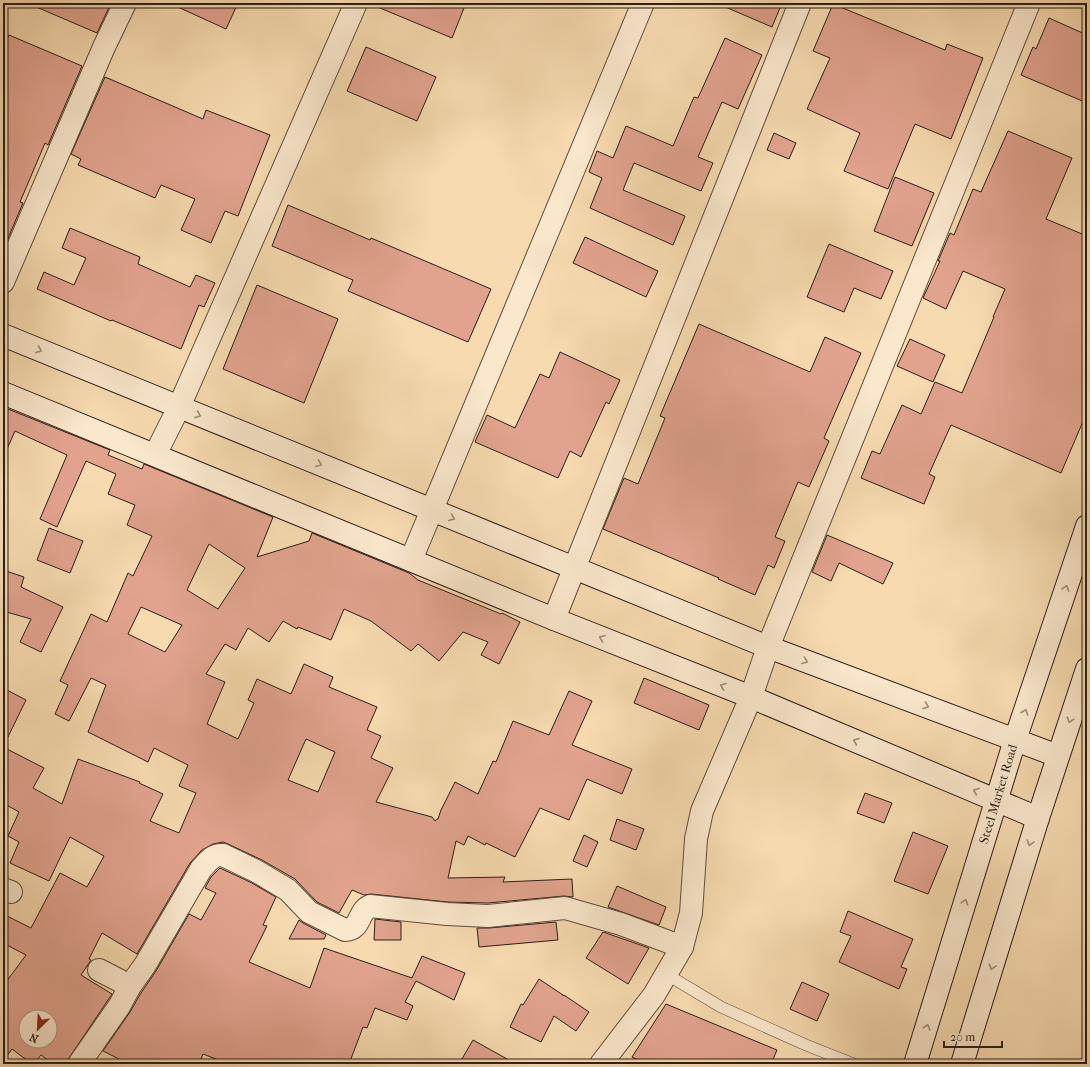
<svg xmlns="http://www.w3.org/2000/svg" width="1090" height="1067" viewBox="0 0 1090 1067" font-family="'IM FELL French Canon',serif">
<style>
.building{fill:#e1a38e;stroke:#2c1e15;fill-rule:evenodd}
.lines{fill:none;stroke-linecap:round;stroke-linejoin:round}
.lane-casing{stroke:#5f4d3c;stroke-width:12}
.street-casing{stroke:#5f4d3c;stroke-width:24}
.secondary-casing{stroke:#2c1e15;stroke-width:24}
.lane{stroke:#fae7cc;stroke-width:11}
.street{stroke:#fae7cc;stroke-width:22}
.secondary{stroke:#fae7cc;stroke-width:22}
.oneway{stroke:#9d8d7a}
.labels{text-anchor:middle;dominant-baseline:central;stroke-width:3;stroke-linejoin:round;paint-order:stroke}
.street-label{font-size:13px;fill:#2c1e15;stroke:#fae7cc}
</style>
<rect width="100%" height="100%" fill="#f7dab0"/>
<filter id="stains"><feTurbulence type="fractalNoise" baseFrequency=".005" numOctaves="4"/><feColorMatrix values="0 0 0 0 .2 0 0 0 0 .09 0 0 0 0 .02 0 0 0 .5 -.17"/></filter>
<radialGradient id="worn" r=".72"><stop offset=".6" stop-color="#630" stop-opacity="0"/><stop offset="1" stop-color="#630" stop-opacity=".3"/></radialGradient>
<g class="building">
<polygon points="27,3 111,3 97,33"/>
<polygon points="169,3 238,3 226,29"/>
<polygon points="368,3 466,3 452,38"/>
<polygon points="716,3 782,3 772,27"/>
<polygon points="833,4 945,50 947,44 983,58 951,139 915,124 888,189 844,171 860,133 807,109 830,58 813,51"/>
<polygon points="1049,18 1087,35 1087,103 1021,75 1033,47 1036,49"/>
<polygon points="9,35 82,66 48,145 45,143 20,202 23,203 3,250 3,48"/>
<polygon points="725,38 762,55 738,109 722,102 698,157 713,163 701,191 634,163 623,190 685,216 673,245 590,208 602,178 589,172 597,151 613,158 626,126 673,146 694,97 698,98"/>
<polygon points="366,47 436,77 417,121 347,91"/>
<polygon points="105,77 203,119 206,110 270,135 238,216 225,211 211,243 181,230 195,199 161,185 155,198 78,165 81,159 71,154"/>
<polygon points="1008,131 1072,158 1046,219 1087,236 1087,412 1061,473 951,425 929,474 935,477 924,504 861,478 872,451 880,454 902,405 921,414 935,382 962,393 994,317 993,317 1005,289 963,271 946,309 923,298 940,261 938,261 950,233 954,235 973,189 981,192"/>
<polygon points="774,133 796,143 789,159 767,150"/>
<polygon points="895,177 934,193 912,246 874,231"/>
<polygon points="288,205 370,240 371,238 491,289 468,342 348,291 353,280 272,246"/>
<polygon points="70,228 140,257 138,264 190,287 196,275 215,283 204,307 199,305 181,349 112,320 111,321 37,289 44,272 74,285 86,258 62,248"/>
<polygon points="585,237 658,271 646,297 573,263"/>
<polygon points="829,244 893,271 881,299 854,288 844,312 807,297"/>
<polygon points="257,285 338,319 304,403 223,369"/>
<polygon points="699,324 810,372 825,337 861,353 824,438 829,441 809,487 798,482 775,537 785,541 774,568 768,565 755,595 718,579 719,578 603,529 624,478 638,484 665,418 660,416"/>
<polygon points="910,339 945,355 933,382 897,366"/>
<polygon points="560,352 620,380 609,404 606,402 581,457 570,451 558,478 475,442 487,415 515,428 540,374 549,378"/>
<path d="M 3,407 L 110,450 L 108,455 L 142,469 L 144,464 L 273,517 L 257,557 L 309,541 L 312,533 L 409,573 L 418,580 L 501,614 L 502,613 L 520,622 L 499,664 L 481,655 L 488,642 L 463,632 L 439,661 L 418,644 L 411,651 L 371,621 L 344,609 L 331,640 L 298,627 L 297,629 L 283,621 L 269,642 L 248,628 L 236,650 L 225,644 L 206,674 L 225,682 L 207,724 L 238,739 L 254,703 L 248,700 L 257,679 L 291,694 L 304,664 L 333,677 L 329,687 L 377,707 L 367,730 L 381,736 L 371,758 L 393,768 L 376,802 L 432,817 L 435,821 L 437,819 L 438,819 L 441,810 L 455,782 L 478,794 L 493,761 L 496,762 L 513,721 L 549,735 L 569,691 L 592,701 L 572,745 L 632,769 L 622,794 L 587,779 L 569,820 L 540,808 L 515,857 L 486,843 L 485,845 L 468,836 L 464,845 L 456,841 L 448,878 L 505,877 L 503,882 L 572,879 L 573,897 L 564,896 L 488,903 L 448,902 L 371,894 L 364,895 L 352,890 L 339,913 L 317,902 L 295,879 L 262,860 L 228,844 L 223,842 L 213,844 L 202,850 L 190,863 L 137,954 L 102,933 L 89,959 L 91,960 L 81,975 L 112,994 L 65,1064 L 53,1064 L 41,1055 L 34,1064 L 32,1064 L 12,1049 L 3,1061 L 3,986 L 26,955 L 3,943 L 3,914 L 31,928 L 60,873 L 87,887 L 104,856 L 70,837 L 49,881 L 10,863 L 19,842 L 8,836 L 19,812 L 3,803 L 3,688 L 26,700 L 3,747 L 44,768 L 33,788 L 62,804 L 78,759 L 140,782 L 139,783 L 163,794 L 150,821 L 179,833 L 196,793 L 179,786 L 188,765 L 154,748 L 148,762 L 88,732 L 106,685 L 91,678 L 69,721 L 55,714 L 68,685 L 60,681 L 91,614 L 107,622 L 128,573 L 133,576 L 152,536 L 127,525 L 135,505 L 108,494 L 116,474 L 86,461 L 57,527 L 40,519 L 67,455 L 15,431 L 3,458 ZM 209,544 L 245,568 L 218,609 L 187,590 ZM 141,607 L 182,625 L 165,652 L 128,634 ZM 306,739 L 335,752 L 318,792 L 288,780 ZM 26,1017 L 50,1017 L 50,1041 L 26,1041 Z"/>
<polygon points="49,528 83,541 70,573 37,560"/>
<polygon points="827,535 893,563 883,584 839,563 831,581 812,572"/>
<polygon points="3,570 24,577 21,587 63,607 41,652 20,642 31,619 3,611"/>
<polygon points="644,678 709,705 699,730 634,703"/>
<polygon points="865,793 892,803 884,823 857,813"/>
<polygon points="617,819 644,829 636,850 610,840"/>
<polygon points="913,832 948,846 928,894 894,881"/>
<polygon points="584,835 598,842 587,867 573,861"/>
<polygon points="220,868 250,882 276,897 263,925 267,926 249,962 310,988 324,948 412,978 422,956 465,973 454,1000 416,981 405,1002 413,1006 407,1020 375,1008 367,1028 363,1027 349,1064 229,1064 203,1054 199,1064 129,1064 103,1051 130,1012 141,993 156,971 189,914 201,920 216,893 205,888 211,877"/>
<polygon points="617,886 666,907 659,925 608,907"/>
<polygon points="848,911 913,939 901,967 907,969 899,989 839,962 851,936 840,932"/>
<polygon points="375,919 401,922 401,940 374,940"/>
<polygon points="299,920 303,923 326,935 324,939 289,939"/>
<polygon points="556,922 558,940 479,947 477,928 489,928"/>
<polygon points="603,932 649,948 628,984 586,958"/>
<polygon points="539,979 563,995 563,996 564,995 589,1012 576,1031 554,1016 541,1042 510,1027 521,1004 523,1005"/>
<polygon points="802,982 829,994 817,1021 790,1009"/>
<polygon points="666,1004 777,1050 771,1064 647,1064 632,1057"/>
<polygon points="473,1040 516,1064 459,1064"/>
</g>
<g class="lines">
<g class="lane-casing">
<polyline id="lane" points="666,974 721,1007 806,1045 854,1064"/>
</g>
<g class="street-casing">
<g id="street">
<polyline points="3,282 104,47 125,3"/>
<polyline points="155,455 179,407 356,3"/>
<polyline points="411,560 643,3"/>
<polyline points="554,619 800,3"/>
<polyline points="3,889 11,892"/>
<path d="M 130,986 L 145,965 L 201,869 C 208,862 212,854 223,855 L 256,871 L 288,890 L 309,912 L 345,930 C 362,929 357,912 370,906 L 447,914 L 488,916 L 565,908 L 621,924 L 682,947"/>
<polyline points="79,1064 120,1005 130,986 99,970"/>
<polyline points="601,1064 654,995 682,947 691,913 696,839 702,811 751,697 768,647 1029,3"/>
</g>
</g>
<g class="secondary-casing">
<g id="secondary">
<polyline points="3,335 768,647 1058,756"/>
<polyline points="3,393 554,619 751,697 1038,818"/>
<polyline points="915,1064 1015,740 1087,526"/>
<polyline points="962,1064 1038,818 1087,669"/>
</g>
</g>
<use href="#lane" class="lane"/>
<use href="#street" class="street"/>
<use href="#secondary" class="secondary"/>
</g>
<defs><path id="oneway-chevron" d="M-2-3.5L2.5 0L-2 3.5" fill="none" stroke-width="1.6" stroke-linecap="round" stroke-linejoin="round"/></defs>
<g class="oneway">
<use href="#oneway-chevron" transform="translate(39 350) rotate(22)"/>
<use href="#oneway-chevron" transform="translate(198 415) rotate(22)"/>
<use href="#oneway-chevron" transform="translate(319 464) rotate(22)"/>
<use href="#oneway-chevron" transform="translate(452 518) rotate(22)"/>
<use href="#oneway-chevron" transform="translate(1066 588) rotate(-71)"/>
<use href="#oneway-chevron" transform="translate(602 638) rotate(-158)"/>
<use href="#oneway-chevron" transform="translate(805 661) rotate(21)"/>
<use href="#oneway-chevron" transform="translate(723 686) rotate(-158)"/>
<use href="#oneway-chevron" transform="translate(926 706) rotate(21)"/>
<use href="#oneway-chevron" transform="translate(1025 712) rotate(-71)"/>
<use href="#oneway-chevron" transform="translate(1070 720) rotate(108)"/>
<use href="#oneway-chevron" transform="translate(856 741) rotate(-157)"/>
<use href="#oneway-chevron" transform="translate(976 791) rotate(-157)"/>
<use href="#oneway-chevron" transform="translate(1030 843) rotate(107)"/>
<use href="#oneway-chevron" transform="translate(965 902) rotate(-73)"/>
<use href="#oneway-chevron" transform="translate(992 967) rotate(107)"/>
<use href="#oneway-chevron" transform="translate(927 1027) rotate(-73)"/>
</g>
<g class="labels">
<g class="street-label">
<text transform="translate(998 794) rotate(-73)">Steel Market Road</text>
</g>
</g>
<rect width="1090" height="1067" fill="none" stroke="#f7dab0" stroke-width="16"/>
<rect x="4" y="4" width="1082" height="1059" fill="none" stroke="#2c1e15" stroke-width="2"/>
<rect x="8" y="8" width="1074" height="1051" fill="none" stroke="#2c1e15"/>
<g transform="translate(38 1029) rotate(204)"><circle r="19" fill="#fae7cc" stroke="#a89783"/>
<path d="M0-3L7 15L0 10L-7 15Z" fill="#8f2418"/>
<text y="-6" font-size="11" font-weight="bold" text-anchor="middle" fill="#2c1e15">N</text>
</g>
<path d="M944 1041v6h58v-6" fill="none" stroke="#2c1e15" stroke-width="2"/>
<text x="950" y="1041" font-size="12" fill="#2c1e15" stroke="#fae7cc" stroke-width="3" paint-order="stroke">20 m</text>
<rect width="100%" height="100%" filter="url(#stains)"/>
<rect width="100%" height="100%" fill="url(#worn)"/>
</svg>
